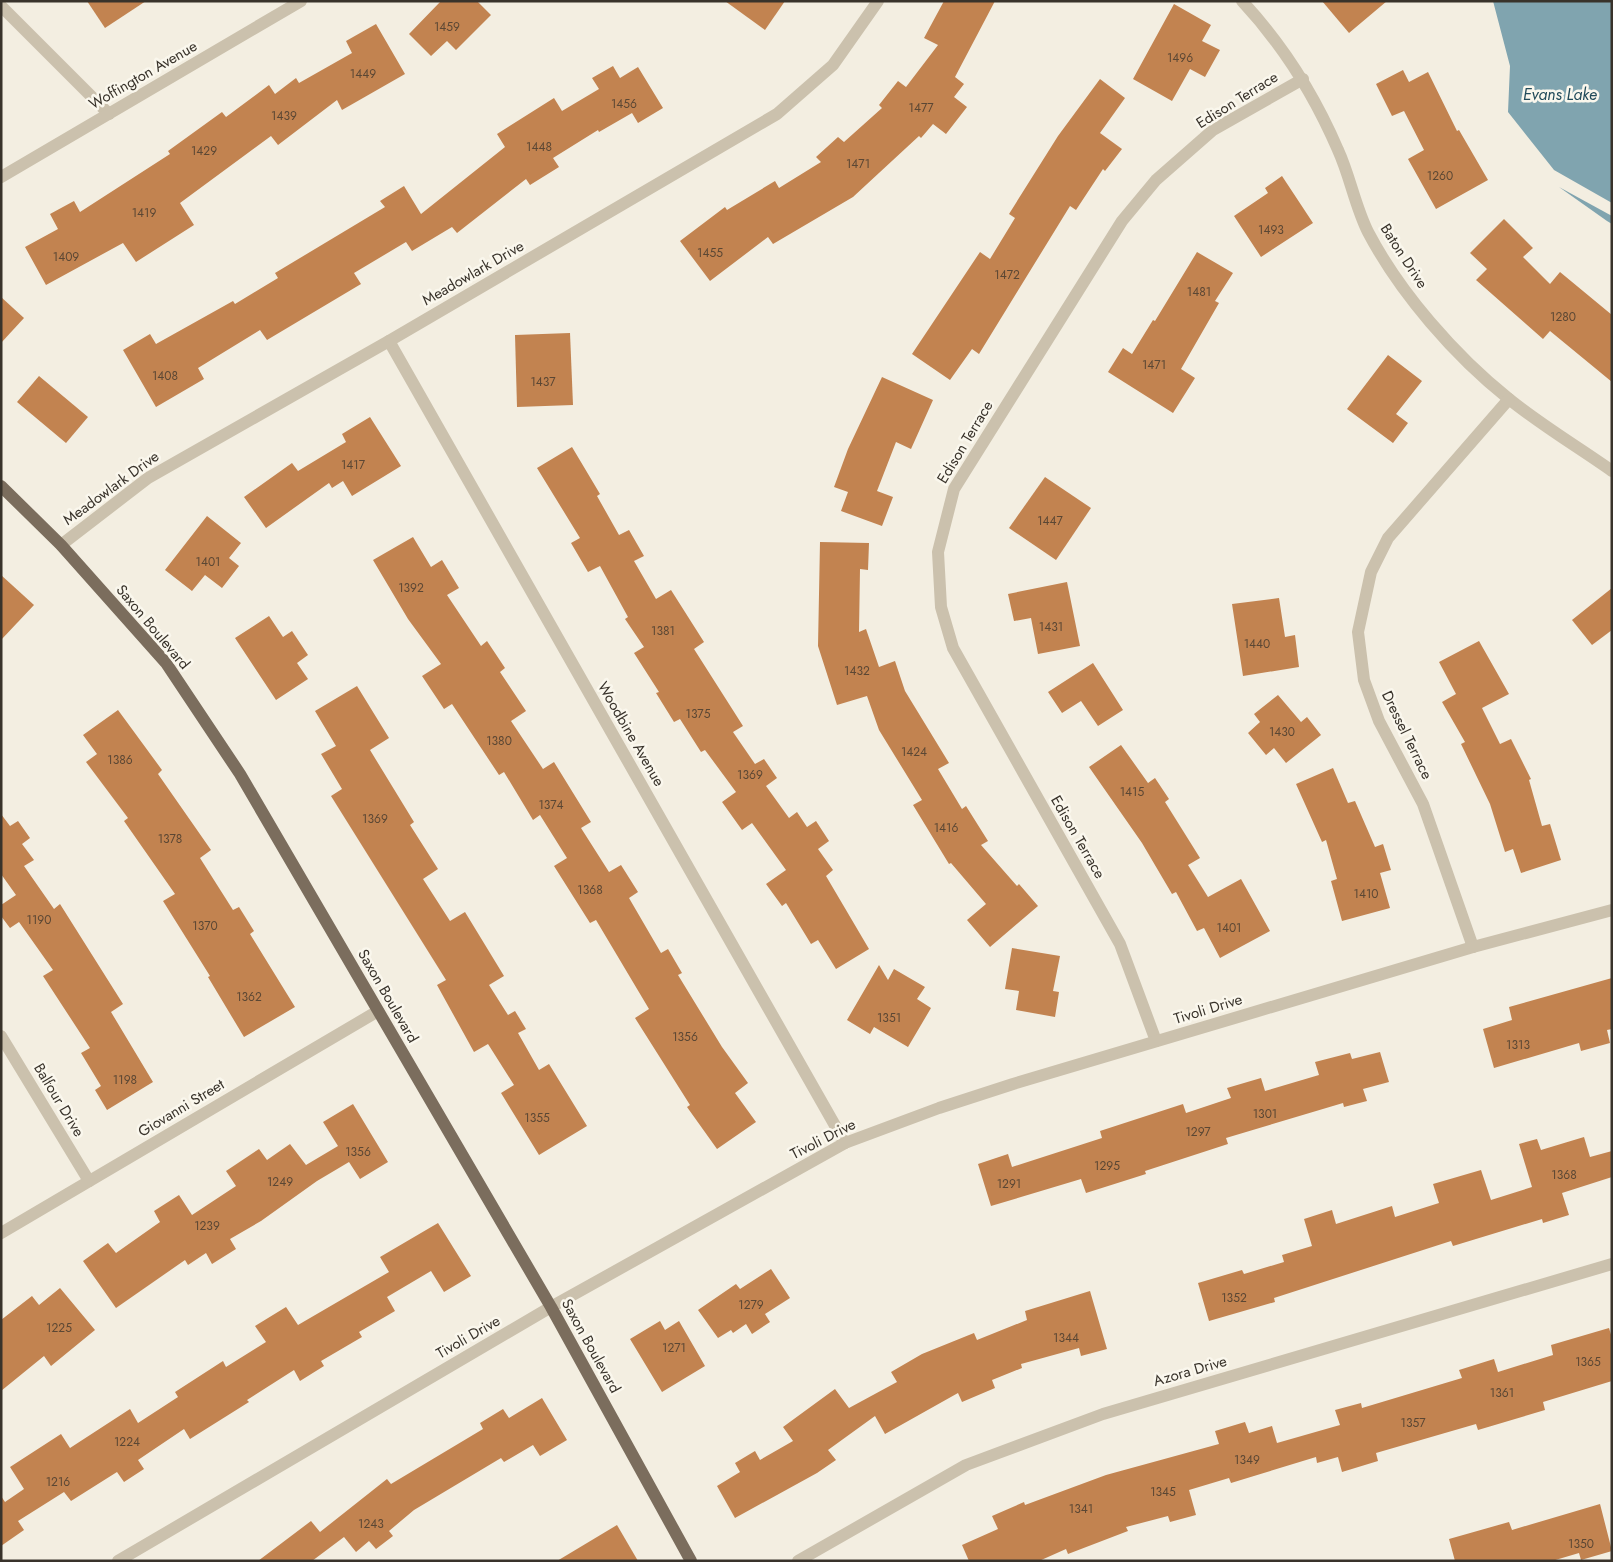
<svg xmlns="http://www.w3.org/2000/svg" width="1613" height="1562" viewBox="0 0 1613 1562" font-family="Jost,sans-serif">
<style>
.water{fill:#80a4af}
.building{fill:#c28350}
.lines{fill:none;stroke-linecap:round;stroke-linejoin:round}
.minor{stroke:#cbc1ad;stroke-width:12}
.major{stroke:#7b6d5d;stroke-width:12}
.labels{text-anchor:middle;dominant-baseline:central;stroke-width:5;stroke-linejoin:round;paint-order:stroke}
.number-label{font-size:12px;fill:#5b4734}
.street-label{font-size:15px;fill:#39332b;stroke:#faf7ed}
.water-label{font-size:16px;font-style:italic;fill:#224b5a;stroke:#faf7ed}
</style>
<rect width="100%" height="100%" fill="#f3eee1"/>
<g class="water">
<polygon points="1493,1 1612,1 1612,203 1554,170 1508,112 1510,66"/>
<polygon points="1559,187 1612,216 1612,224 1607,221"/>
</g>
<g class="building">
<polygon points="87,1 146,1 105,28"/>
<polygon points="441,1 477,1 491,15 456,50 447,41 431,56 409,34"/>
<polygon points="725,1 785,1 765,30"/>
<polygon points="944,1 995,1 955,77 964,84 954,97 967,107 946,134 933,124 921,138 919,136 853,197 773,244 768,237 710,281 680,241 725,207 727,210 775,181 779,188 821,162 816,157 838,137 844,142 882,108 879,105 898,81 906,87 938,45 924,38"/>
<polygon points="1322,1 1387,1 1349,33"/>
<polygon points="1174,4 1211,25 1202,41 1220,50 1205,77 1190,69 1172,101 1133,79"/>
<polygon points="376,24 405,74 342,110 337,100 278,145 271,136 180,203 194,225 136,262 123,243 46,285 25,247 58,229 50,214 74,201 80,212 170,154 168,151 222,112 226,117 269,85 275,94 296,78 299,83 352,53 346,41"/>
<polygon points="613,66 620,78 638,67 663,108 638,123 632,113 599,132 598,130 553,158 559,167 530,185 526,179 457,233 452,227 412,251 406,242 354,273 361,284 267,340 260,330 198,368 204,379 156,407 123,350 150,334 156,344 233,301 235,304 278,278 275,273 385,207 380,201 404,186 421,214 505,147 497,134 554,98 562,111 599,89 592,78"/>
<polygon points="1403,70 1409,82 1428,72 1457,131 1459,130 1488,180 1436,209 1408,159 1424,150 1404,111 1392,116 1376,84"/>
<polygon points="1100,79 1125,98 1100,133 1122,149 1105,171 1103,169 1076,210 1070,206 979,354 972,349 950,380 912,354 980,252 990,259 1015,218 1009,214 1058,136"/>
<polygon points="1282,176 1313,223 1261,257 1234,216 1268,193 1265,188"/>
<polygon points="1504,219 1533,248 1523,257 1550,284 1560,272 1612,315 1612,382 1550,331 1543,339 1476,280 1487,269 1470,253"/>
<polygon points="1197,252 1233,273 1215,301 1219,303 1181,369 1195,378 1173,413 1108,372 1123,348 1132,354 1153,320 1155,321"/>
<polygon points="1,297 24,318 1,343"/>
<polygon points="570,333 573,405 517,407 515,335"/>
<polygon points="1388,355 1422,381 1396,414 1408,423 1393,443 1347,409"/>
<polygon points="39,376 88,417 66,443 17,402"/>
<polygon points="882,377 933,400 911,449 896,442 877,491 893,497 882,526 841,511 848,492 834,487 848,449"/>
<polygon points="370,417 401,466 352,496 343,481 332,488 329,483 266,528 244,497 292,463 298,471 346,442 342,434"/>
<polygon points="572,447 600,494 597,496 619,535 629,530 644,556 634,561 656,599 671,590 704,642 694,649 743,726 733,732 755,764 764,759 777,778 766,786 789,818 797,812 807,827 816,821 829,841 818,849 833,870 826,876 869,949 836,969 818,940 811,944 786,903 782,906 766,884 786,870 752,823 742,830 722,802 736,792 705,750 701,752 680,719 674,722 656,693 659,692 634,653 644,647 625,619 628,617 600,566 588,572 571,543 580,538 537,468"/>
<polygon points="1045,477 1091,508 1056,560 1009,528"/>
<polygon points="207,516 241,543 229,558 239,566 222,588 205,575 192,591 165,570"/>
<polygon points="413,537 431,567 442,560 459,588 447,595 481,646 487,641 505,668 500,672 526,711 511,721 543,769 554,762 591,822 581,828 609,872 621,865 638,892 629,898 661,953 668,949 682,973 678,975 722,1047 748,1083 735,1093 756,1122 717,1149 687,1107 690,1105 635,1018 649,1009 596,920 590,923 554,866 567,858 540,815 533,820 504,772 499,775 452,704 444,709 422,676 441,664 408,619 373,560"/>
<polygon points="820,542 869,543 868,570 860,569 859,632 866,629 879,667 895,661 905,691 949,763 938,769 962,809 966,806 988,841 981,845 1017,886 1019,884 1038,906 990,947 967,920 986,904 951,863 949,864 913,805 922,800 879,730 867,696 837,705 818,646"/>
<polygon points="1,575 34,605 1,640"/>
<polygon points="1067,582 1080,646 1038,654 1031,618 1014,621 1008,594"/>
<polygon points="1612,588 1612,630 1592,645 1572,620"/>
<polygon points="1279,598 1285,637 1295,635 1299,667 1243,676 1232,604"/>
<polygon points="269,616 283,637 292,631 308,655 297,663 308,679 276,700 235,638"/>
<polygon points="1479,641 1509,694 1482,708 1500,744 1511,739 1531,779 1529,780 1542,826 1550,824 1561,860 1521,873 1513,849 1505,852 1490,804 1461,744 1465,742 1442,702 1456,694 1439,662"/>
<polygon points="1093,663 1123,710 1098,726 1081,701 1062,713 1048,692"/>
<polygon points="357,686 389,738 370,750 414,822 410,825 438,869 423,879 450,921 465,912 504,976 489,985 508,1015 515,1011 526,1029 518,1033 539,1070 549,1064 587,1126 539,1155 501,1093 514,1085 488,1044 474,1052 437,985 446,980 331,796 342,789 321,754 336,746 315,711"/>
<polygon points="1278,695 1301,722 1307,717 1321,735 1286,763 1274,748 1266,755 1248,733 1260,722 1254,714"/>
<polygon points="118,710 162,770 158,774 211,850 200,858 233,910 239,907 254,931 250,934 295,1007 244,1037 208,977 210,976 163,901 175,894 124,821 128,818 86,762 97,754 83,735"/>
<polygon points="1121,745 1148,783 1155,778 1169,799 1165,802 1200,858 1188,865 1208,897 1241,879 1270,931 1220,958 1204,928 1197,931 1176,892 1172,894 1142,843 1089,767"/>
<polygon points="1333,768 1348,803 1355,801 1375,847 1383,844 1391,870 1380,873 1390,908 1342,921 1331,881 1337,879 1326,840 1322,842 1296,784"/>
<polygon points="1,814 10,826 18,821 30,838 22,844 34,860 24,866 54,909 60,904 123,1004 111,1012 153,1082 107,1110 95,1090 101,1086 81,1053 90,1048 43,976 53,970 19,922 10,928 1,916 1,905 16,895 1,874"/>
<polygon points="1012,948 1060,956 1053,991 1059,992 1055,1017 1016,1010 1019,991 1005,989"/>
<polygon points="879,965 888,980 894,969 925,987 917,999 931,1008 908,1047 874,1027 870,1034 847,1020"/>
<polygon points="1612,978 1612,1029 1607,1030 1610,1043 1581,1051 1579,1043 1494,1068 1483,1029 1512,1020 1509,1007"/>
<polygon points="1380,1052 1389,1082 1363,1089 1367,1101 1344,1107 1343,1103 1226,1138 1228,1144 1145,1171 1146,1174 1086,1193 1081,1179 991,1206 978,1164 1008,1154 1012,1167 1102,1138 1100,1131 1183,1104 1186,1113 1231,1098 1227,1088 1261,1078 1265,1091 1319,1075 1315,1062 1350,1053 1352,1059"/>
<polygon points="353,1104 388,1162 360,1179 349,1162 317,1181 261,1221 230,1239 236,1249 212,1264 206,1253 188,1265 185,1260 116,1308 83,1261 108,1243 116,1253 160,1222 154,1211 179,1195 192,1215 236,1186 226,1171 259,1149 267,1160 290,1144 306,1165 338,1146 323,1122"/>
<polygon points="1584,1137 1590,1157 1612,1151 1612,1177 1562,1193 1569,1215 1543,1223 1542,1219 1453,1246 1451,1241 1274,1298 1275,1302 1209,1321 1198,1283 1242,1270 1244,1274 1284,1262 1282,1255 1312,1246 1304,1219 1332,1210 1336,1224 1392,1206 1395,1217 1439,1203 1433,1184 1481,1170 1491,1200 1532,1187 1519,1144 1537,1139 1541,1150"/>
<polygon points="438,1223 471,1276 444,1292 431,1271 387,1297 395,1311 359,1332 362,1337 321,1361 324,1366 300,1381 294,1370 247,1400 249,1402 190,1439 184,1429 138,1460 144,1469 124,1482 117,1472 71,1501 64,1492 18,1521 24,1530 1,1546 1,1496 5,1502 24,1489 10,1467 61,1434 70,1448 130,1409 138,1423 178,1397 175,1392 223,1361 226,1367 266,1342 255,1326 286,1307 298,1325 389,1272 380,1257"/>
<polygon points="771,1269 790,1298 765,1314 770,1322 752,1334 746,1324 733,1333 731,1330 718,1338 698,1310 736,1284 740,1289"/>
<polygon points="60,1288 95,1330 51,1366 44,1356 1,1391 1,1320 32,1296 39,1305"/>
<polygon points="1090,1291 1107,1349 1081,1356 1079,1348 1021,1364 1022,1368 992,1380 995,1388 962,1402 958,1393 885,1434 875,1416 828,1450 836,1460 817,1473 735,1518 717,1486 740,1472 735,1463 755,1451 760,1460 793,1441 783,1427 835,1389 849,1408 897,1382 891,1372 922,1354 974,1333 977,1340 1027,1320 1025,1311"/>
<polygon points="660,1321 665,1330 679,1321 705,1366 662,1392 630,1339"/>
<polygon points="1609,1328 1612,1338 1612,1381 1543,1402 1545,1410 1478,1430 1476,1424 1376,1453 1378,1461 1342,1472 1338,1457 1317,1463 1316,1457 1231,1483 1229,1478 1189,1490 1196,1515 1170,1522 1168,1516 1126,1527 1128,1531 1068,1554 1066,1549 1039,1561 969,1561 962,1545 998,1529 992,1516 1024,1502 1025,1505 1106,1475 1219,1444 1215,1431 1245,1422 1249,1433 1272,1426 1277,1443 1340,1425 1335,1410 1361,1403 1362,1408 1462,1378 1459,1370 1494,1359 1498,1372 1553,1355 1551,1345"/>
<polygon points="542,1398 567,1440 540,1456 533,1445 504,1462 501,1458 414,1510 389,1531 393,1536 376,1549 369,1541 356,1552 344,1537 312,1561 258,1561 311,1521 320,1532 387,1479 391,1484 483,1429 480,1423 503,1409 509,1418"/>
<polygon points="1600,1504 1612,1551 1581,1560 1579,1553 1552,1561 1455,1561 1449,1539 1509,1522 1512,1530"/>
<polygon points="617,1525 638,1561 557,1561"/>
</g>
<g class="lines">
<g class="minor">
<path d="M 1242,1 C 1283,45 1314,94 1338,150 C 1350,176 1355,206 1368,232 C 1400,293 1455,356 1509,399 C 1541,425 1578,447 1612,471"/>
<polyline points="1,6 109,114"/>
<polyline points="1,177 301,1"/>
<polyline points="389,341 845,1143"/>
<polyline points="61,545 148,478 389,341 777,114 833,65 878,1"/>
<polyline points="1473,947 1423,804 1379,721 1364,680 1358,632 1371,572 1388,538 1509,399"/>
<polyline points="1,1036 89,1181"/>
<polyline points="1156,1041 1120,944 953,648 941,607 938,552 954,489 1122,221 1156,180 1213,130 1303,79"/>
<polyline points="1,1233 378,1011"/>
<polyline points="118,1561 551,1307 845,1143 939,1108 1013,1084 1473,947 1612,910"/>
<polyline points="798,1561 966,1465 1103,1414 1612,1264"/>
</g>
<polyline class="major" points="1,486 61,545 166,663 240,774 551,1307 691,1561"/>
</g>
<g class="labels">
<g class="number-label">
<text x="447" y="27">1459</text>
<text x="1180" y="58">1496</text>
<text x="363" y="74">1449</text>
<text x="624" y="104">1456</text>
<text x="921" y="108">1477</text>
<text x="284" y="116">1439</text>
<text x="539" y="147">1448</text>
<text x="204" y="151">1429</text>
<text x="858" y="164">1471</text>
<text x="1440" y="176">1260</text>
<text x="144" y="213">1419</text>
<text x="1271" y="230">1493</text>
<text x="710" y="253">1455</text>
<text x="66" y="257">1409</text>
<text x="1007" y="275">1472</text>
<text x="1199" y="292">1481</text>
<text x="1563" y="317">1280</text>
<text x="1154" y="365">1471</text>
<text x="165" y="376">1408</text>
<text x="543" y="382">1437</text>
<text x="353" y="465">1417</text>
<text x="1050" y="521">1447</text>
<text x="208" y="562">1401</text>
<text x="411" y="588">1392</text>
<text x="1051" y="627">1431</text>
<text x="663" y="631">1381</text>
<text x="1257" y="644">1440</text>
<text x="857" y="671">1432</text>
<text x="698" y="714">1375</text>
<text x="1282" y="732">1430</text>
<text x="499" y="741">1380</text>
<text x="914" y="752">1424</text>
<text x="120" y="760">1386</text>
<text x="750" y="775">1369</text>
<text x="1132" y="792">1415</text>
<text x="551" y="805">1374</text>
<text x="375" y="819">1369</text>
<text x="946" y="828">1416</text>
<text x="170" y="839">1378</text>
<text x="590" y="890">1368</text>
<text x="1366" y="894">1410</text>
<text x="39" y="920">1190</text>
<text x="205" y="926">1370</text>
<text x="1229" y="928">1401</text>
<text x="249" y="997">1362</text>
<text x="889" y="1018">1351</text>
<text x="685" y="1037">1356</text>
<text x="1518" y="1045">1313</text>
<text x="125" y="1080">1198</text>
<text x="1265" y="1114">1301</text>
<text x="537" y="1118">1355</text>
<text x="1198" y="1132">1297</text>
<text x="358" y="1152">1356</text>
<text x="1107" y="1166">1295</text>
<text x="1564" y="1175">1368</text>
<text x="280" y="1182">1249</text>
<text x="1009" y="1184">1291</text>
<text x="207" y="1226">1239</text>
<text x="1234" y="1298">1352</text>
<text x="751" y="1305">1279</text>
<text x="59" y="1328">1225</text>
<text x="1066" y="1338">1344</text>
<text x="674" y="1348">1271</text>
<text x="1588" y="1362">1365</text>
<text x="1502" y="1393">1361</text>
<text x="1413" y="1423">1357</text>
<text x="127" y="1442">1224</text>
<text x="1247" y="1460">1349</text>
<text x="58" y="1482">1216</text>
<text x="1163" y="1492">1345</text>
<text x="1081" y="1509">1341</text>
<text x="371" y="1524">1243</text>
<text x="1581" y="1544">1350</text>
</g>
<g class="street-label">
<text transform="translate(143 75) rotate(-30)">Woffington Avenue</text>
<text transform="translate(1237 100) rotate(-32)">Edison Terrace</text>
<text transform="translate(1404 256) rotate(57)">Baton Drive</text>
<text transform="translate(473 273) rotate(-30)">Meadowlark Drive</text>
<text transform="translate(965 442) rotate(-59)">Edison Terrace</text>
<text transform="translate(111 488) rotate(-36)">Meadowlark Drive</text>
<text transform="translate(153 627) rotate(50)">Saxon Boulevard</text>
<text transform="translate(631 734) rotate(60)">Woodbine Avenue</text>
<text transform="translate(1407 735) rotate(64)">Dressel Terrace</text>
<text transform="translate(1078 837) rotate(60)">Edison Terrace</text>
<text transform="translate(388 996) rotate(60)">Saxon Boulevard</text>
<text transform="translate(1208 1009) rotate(-17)">Tivoli Drive</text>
<text transform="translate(59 1100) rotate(59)">Balfour Drive</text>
<text transform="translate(181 1108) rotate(-31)">Giovanni Street</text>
<text transform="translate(823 1139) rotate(-27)">Tivoli Drive</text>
<text transform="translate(468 1337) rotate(-30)">Tivoli Drive</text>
<text transform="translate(591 1346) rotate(61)">Saxon Boulevard</text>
<text transform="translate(1190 1371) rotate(-16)">Azora Drive</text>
</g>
<g class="water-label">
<text x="1560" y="94">Evans Lake</text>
</g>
</g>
<rect width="1613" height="1562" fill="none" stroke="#39332b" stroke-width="5"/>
</svg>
